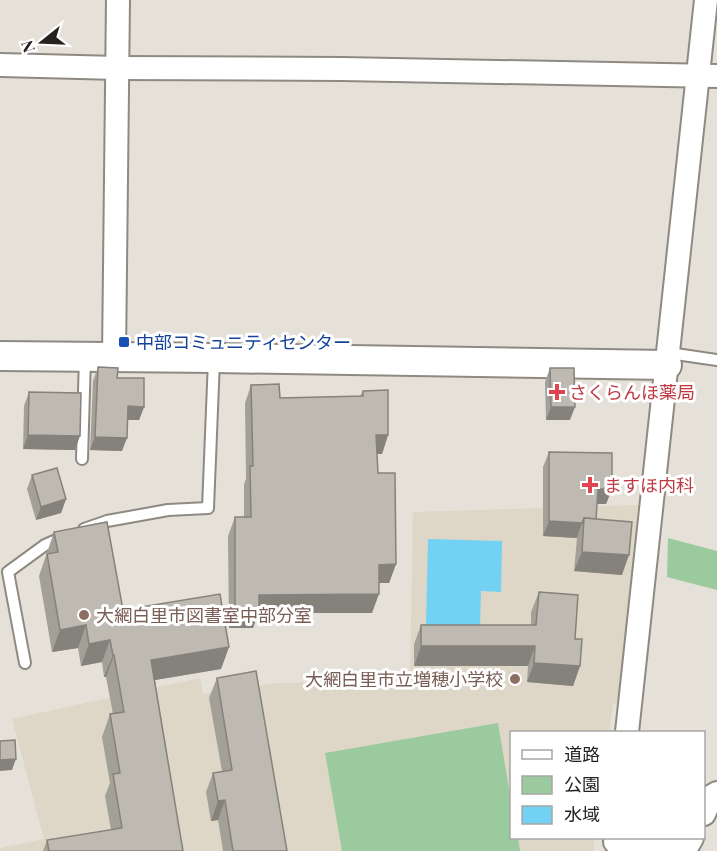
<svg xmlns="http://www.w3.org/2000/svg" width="717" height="851" viewBox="0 0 717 851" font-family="'Playfair Display','Noto Sans JP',serif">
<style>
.built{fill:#ded6c7}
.green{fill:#9bca9e}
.water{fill:#73d1f3}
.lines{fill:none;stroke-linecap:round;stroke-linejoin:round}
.service-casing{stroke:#8e8a82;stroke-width:14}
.minor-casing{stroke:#8e8a82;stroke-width:26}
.tertiary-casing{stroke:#8e8a82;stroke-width:32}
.service{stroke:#fff;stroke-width:10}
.minor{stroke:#fff;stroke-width:22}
.tertiary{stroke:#fff;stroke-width:28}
.wall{fill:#a3a098}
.shaded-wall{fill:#85827c}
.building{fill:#bebab1;stroke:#85827c;stroke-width:1.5}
.transit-dot{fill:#1a4fb4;stroke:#fff;stroke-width:2}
.health-dot{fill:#e0444e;stroke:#fff;stroke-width:2}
.education-dot{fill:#8d6e63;stroke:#fff;stroke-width:2}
.labels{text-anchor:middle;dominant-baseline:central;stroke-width:6;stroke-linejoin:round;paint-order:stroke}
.transit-label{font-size:18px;fill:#164399;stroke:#fff;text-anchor:start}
.health-label{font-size:18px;fill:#be3a42;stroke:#fff;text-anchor:start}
.education-label{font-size:18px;fill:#785e54;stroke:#fff;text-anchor:start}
</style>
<rect width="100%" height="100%" fill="#e5e1d8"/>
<polygon class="built" points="638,505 619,701 613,705 609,732 512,732 512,838 595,838 593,851 0,851 0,848 44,839 12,719 200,678 203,694 276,683 410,681 413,512"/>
<g class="green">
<polygon points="668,538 717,551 717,590 667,577"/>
<polygon points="498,723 511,801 512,838 518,838 520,851 342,851 325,753"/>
</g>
<polygon class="water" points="428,539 502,541 501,592 481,591 480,628 426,626"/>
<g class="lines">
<g class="service-casing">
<g id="service">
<polyline points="669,353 717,360"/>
<polyline points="82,459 85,357"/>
<polyline points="84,529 107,521 168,510 208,508 214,360"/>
<polyline points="25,663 8,572 45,545 61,538"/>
</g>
</g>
<g class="minor-casing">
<g id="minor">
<polyline points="0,65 118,68 342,69 717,76"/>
<polyline points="114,357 118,0"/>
<polyline points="627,732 706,0"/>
<polyline points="704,814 712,796 717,793"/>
<polyline points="615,842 678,849 688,845 692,838"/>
</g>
</g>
<g class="tertiary-casing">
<polyline id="tertiary" points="0,356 215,358 667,365"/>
</g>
<use href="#service" class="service"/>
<use href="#minor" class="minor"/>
<use href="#tertiary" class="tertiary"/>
</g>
<g class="wall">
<polygon points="98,367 117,378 144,407 139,420 127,420 122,451 90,450 93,381"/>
<polygon points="550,368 570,420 546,420 545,382"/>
<polygon points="251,385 280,398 360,396 363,391 388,435 382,454 377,454 378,473 396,564 389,583 379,583 372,613 258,613 253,628 229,628 228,536 235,517 244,517 244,485 246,478 245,403"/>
<polygon points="29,392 75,450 23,449 24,406"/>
<polygon points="549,452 612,489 606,504 597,504 596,519 622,575 574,571 577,538 543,536 543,467"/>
<polygon points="32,475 66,499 61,513 36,520 27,489"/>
<polygon points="54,532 123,610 229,647 221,669 155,680 183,851 43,851 47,840 111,830 105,796 110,783 102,737 110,714 113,714 106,677 104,677 102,662 81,666 78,648 52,652 39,576"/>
<polygon points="539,592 575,639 580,666 573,686 527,682 528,666 414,666 414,644 421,625 531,625 531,612"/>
<polygon points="217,678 287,851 223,851 218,820 211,821 206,792 213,773 222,771 209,698"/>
</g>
<g class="shaded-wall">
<polygon points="128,406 144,407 139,420 123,420"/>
<polygon points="551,407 575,407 570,420 546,420"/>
<polygon points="28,435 80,436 75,450 23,449"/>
<polygon points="376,435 388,435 382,454 369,454"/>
<polygon points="95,437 127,438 122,451 90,450"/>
<polygon points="598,489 612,489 606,504 592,504"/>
<polygon points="66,499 61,513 36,520 41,507"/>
<polygon points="549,521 582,523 577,538 543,536"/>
<polygon points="582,552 629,555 622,575 574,571"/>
<polygon points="396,564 389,583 372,583 379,565"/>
<polygon points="379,594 372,613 258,613 253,628 229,628 235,610 259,595"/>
<polygon points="86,625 78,648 52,652 60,630"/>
<polygon points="110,640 102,662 81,666 89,644"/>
<polygon points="421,646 535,646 528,666 414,666"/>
<polygon points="229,647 221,669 143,682 151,660"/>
<polygon points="113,655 114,655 106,677 104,677"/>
<polygon points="534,663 580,666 573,686 527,682"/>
<polygon points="16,759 12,770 0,771 0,760"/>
<polygon points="225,800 218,820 211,821 218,801"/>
</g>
<g class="building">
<polygon points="98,367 118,368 117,378 144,378 144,407 128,406 127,438 95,437"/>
<polygon points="550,368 574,368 575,407 551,407"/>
<polygon points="279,384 280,398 363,396 363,391 388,390 388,435 376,435 378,473 395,473 396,564 379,565 379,594 259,595 259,610 235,610 235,517 251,517 250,466 253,466 251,385"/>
<polygon points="29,392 81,393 80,436 28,435"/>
<polygon points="549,452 612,453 612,489 598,489 596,519 584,518 582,523 549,521"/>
<polygon points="57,468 66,499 41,507 32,475"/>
<polygon points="584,518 632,522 629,555 582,552"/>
<polygon points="107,522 123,610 220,594 229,647 151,660 183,851 49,851 47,840 122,828 113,774 120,773 110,714 124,712 114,655 113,655 110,640 89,644 86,625 60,630 47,554 58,552 54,532"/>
<polygon points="539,592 578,595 575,639 582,639 580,666 534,663 535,646 421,646 421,625 536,625"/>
<polygon points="256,671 287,851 233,851 225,800 218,801 213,773 232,770 217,678"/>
<polygon points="15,740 16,759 0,760 0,741"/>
</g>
<rect class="transit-dot" x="118" y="336" width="12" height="12" rx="3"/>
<g class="health-dot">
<path d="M554 383h6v6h6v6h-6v6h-6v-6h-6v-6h6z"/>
<path d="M587 476h6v6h6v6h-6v6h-6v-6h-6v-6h6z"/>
</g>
<g class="education-dot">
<circle cx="84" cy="615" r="6"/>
<circle cx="515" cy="679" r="6"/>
</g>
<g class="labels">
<g class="transit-label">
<text x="136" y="342">中部コミュニティセンター</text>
</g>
<g class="health-label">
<text x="569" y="392">さくらんほ薬局</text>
<text x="604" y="485">ますほ内科</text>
</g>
<g class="education-label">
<text x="96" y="615">大網白里市図書室中部分室</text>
<text x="503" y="679" text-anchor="end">大網白里市立増穂小学校</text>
</g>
</g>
<rect x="510" y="731" width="195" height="108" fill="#ffffff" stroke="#a7a7a5" stroke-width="1.5"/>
<rect x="522" y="750" width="30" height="9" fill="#ffffff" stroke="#a7a7a5" stroke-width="1.5"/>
<text x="564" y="761" font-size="18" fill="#24221f">道路</text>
<rect x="522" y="776" width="30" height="18" fill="#9bca9e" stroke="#a7a7a5" stroke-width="1.5"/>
<text x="564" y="791" font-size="18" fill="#24221f">公園</text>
<rect x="522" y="806" width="30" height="18" fill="#73d1f3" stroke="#a7a7a5" stroke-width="1.5"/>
<text x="564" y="821" font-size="18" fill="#24221f">水域</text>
<g transform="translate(42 42) rotate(252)" stroke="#ffffff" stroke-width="4.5" paint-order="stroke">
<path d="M0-4.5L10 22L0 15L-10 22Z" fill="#24221f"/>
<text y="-9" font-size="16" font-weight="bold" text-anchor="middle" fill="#24221f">N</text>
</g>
</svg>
